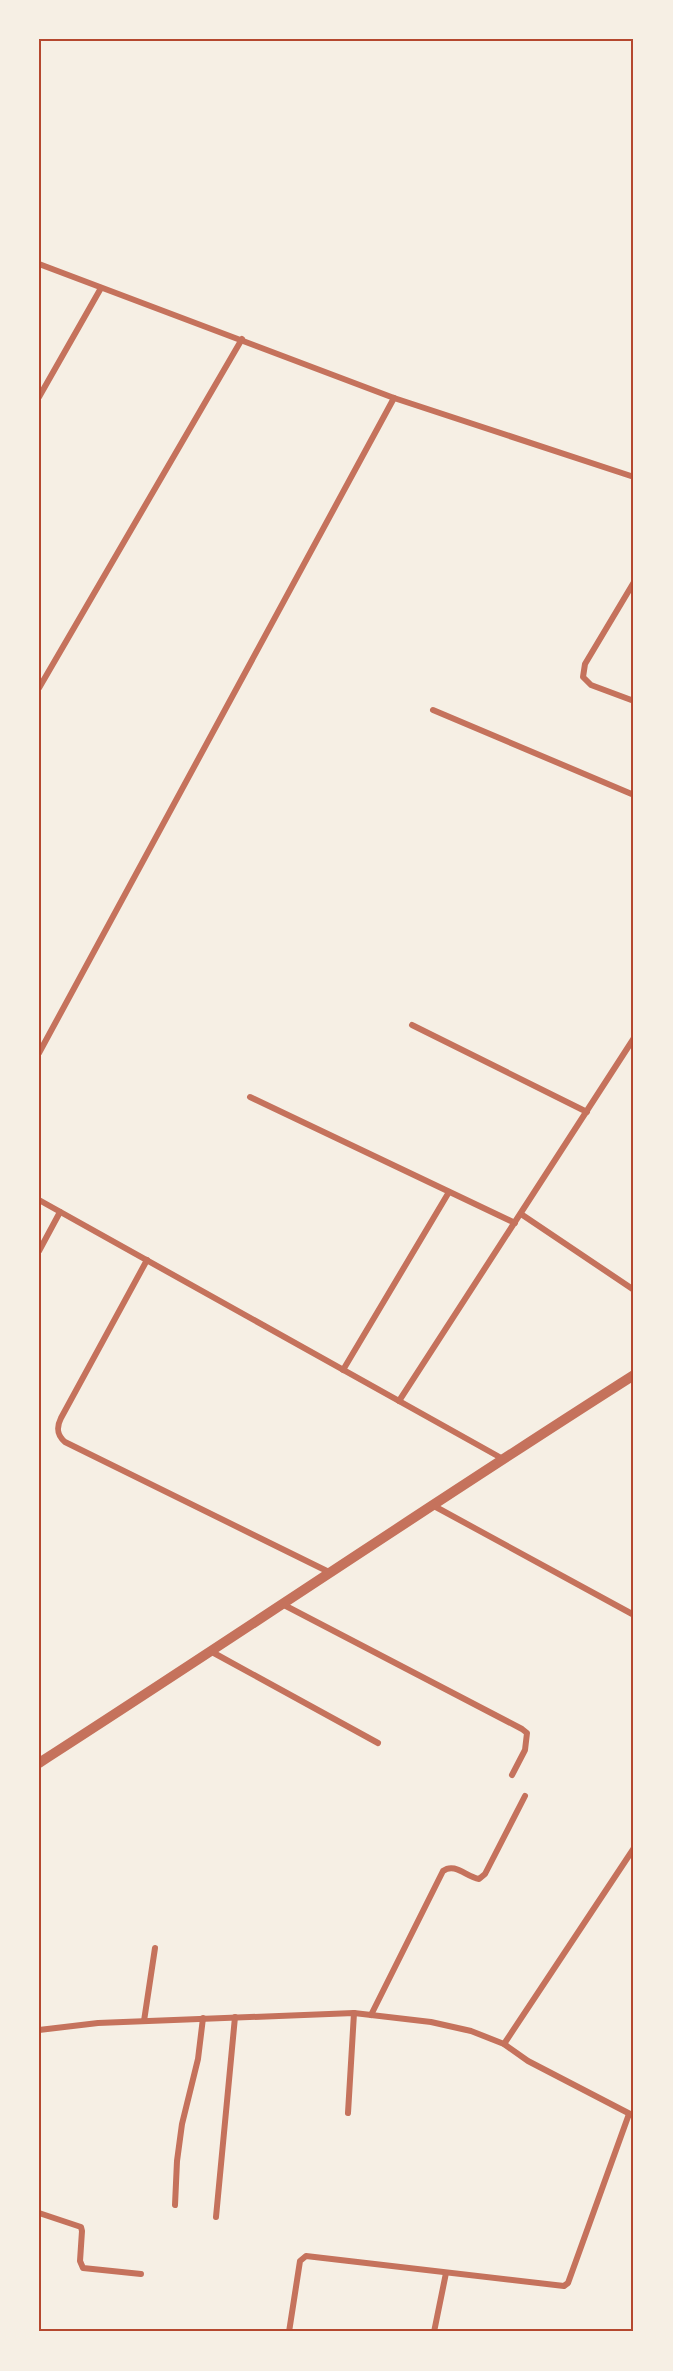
<svg xmlns="http://www.w3.org/2000/svg" width="673" height="2371" viewBox="0 0 673 2371" font-family="Arial,sans-serif">
<style>
.lines{fill:none;stroke-linecap:round;stroke-linejoin:round}
.minor{stroke:#c5725c;stroke-width:6}
.tertiary{stroke:#c5725c;stroke-width:10}
.neatline{fill:none;stroke:#b5482f;stroke-width:2}
</style>
<rect width="100%" height="100%" fill="#f6efe4"/>
<g class="lines">
<g class="minor">
<polyline points="39,264 394,398 634,477"/>
<polyline points="39,397 101,288"/>
<polyline points="634,582 585,664 583,677 591,685 634,701"/>
<polyline points="39,688 242,339"/>
<polyline points="433,710 634,795"/>
<polyline points="412,1025 587,1112"/>
<polyline points="39,1053 394,398"/>
<polyline points="250,1097 515,1223"/>
<polyline points="39,1200 503,1459"/>
<polyline points="521,1214 634,1290"/>
<polyline points="39,1251 60,1212"/>
<path d="M 147,1260 L 61,1418 C 56,1428 57,1435 65,1442 L 331,1573"/>
<polyline points="343,1370 449,1192"/>
<polyline points="399,1401 634,1038"/>
<polyline points="434,1506 634,1615"/>
<polyline points="284,1605 522,1729 527,1733 525,1750 512,1775"/>
<polyline points="212,1652 378,1743"/>
<path d="M 371,2015 L 443,1871 C 455,1862 466,1877 479,1879 L 485,1874 L 525,1796"/>
<polyline points="144,2021 155,1948"/>
<polyline points="39,2030 98,2023 354,2013 431,2022 471,2031 504,2044 528,2061 634,2116"/>
<polyline points="504,2044 634,1848"/>
<polyline points="348,2113 354,2013"/>
<polyline points="175,2205 177,2161 182,2124 198,2059 203,2018"/>
<polyline points="39,2213 81,2227 82,2231 80,2261 83,2268 141,2274"/>
<polyline points="216,2217 235,2017"/>
<polyline points="289,2332 300,2261 306,2256 564,2286 568,2283 629,2114"/>
<polyline points="434,2332 446,2273"/>
</g>
<path class="tertiary" d="M 39,1763 C 238,1635 434,1502 634,1375"/>
</g>
<rect width="673" height="2371" fill="none" stroke="#f6efe4" stroke-width="81"/>
<rect x="40" y="40" width="592" height="2290" class="neatline"/>
</svg>
